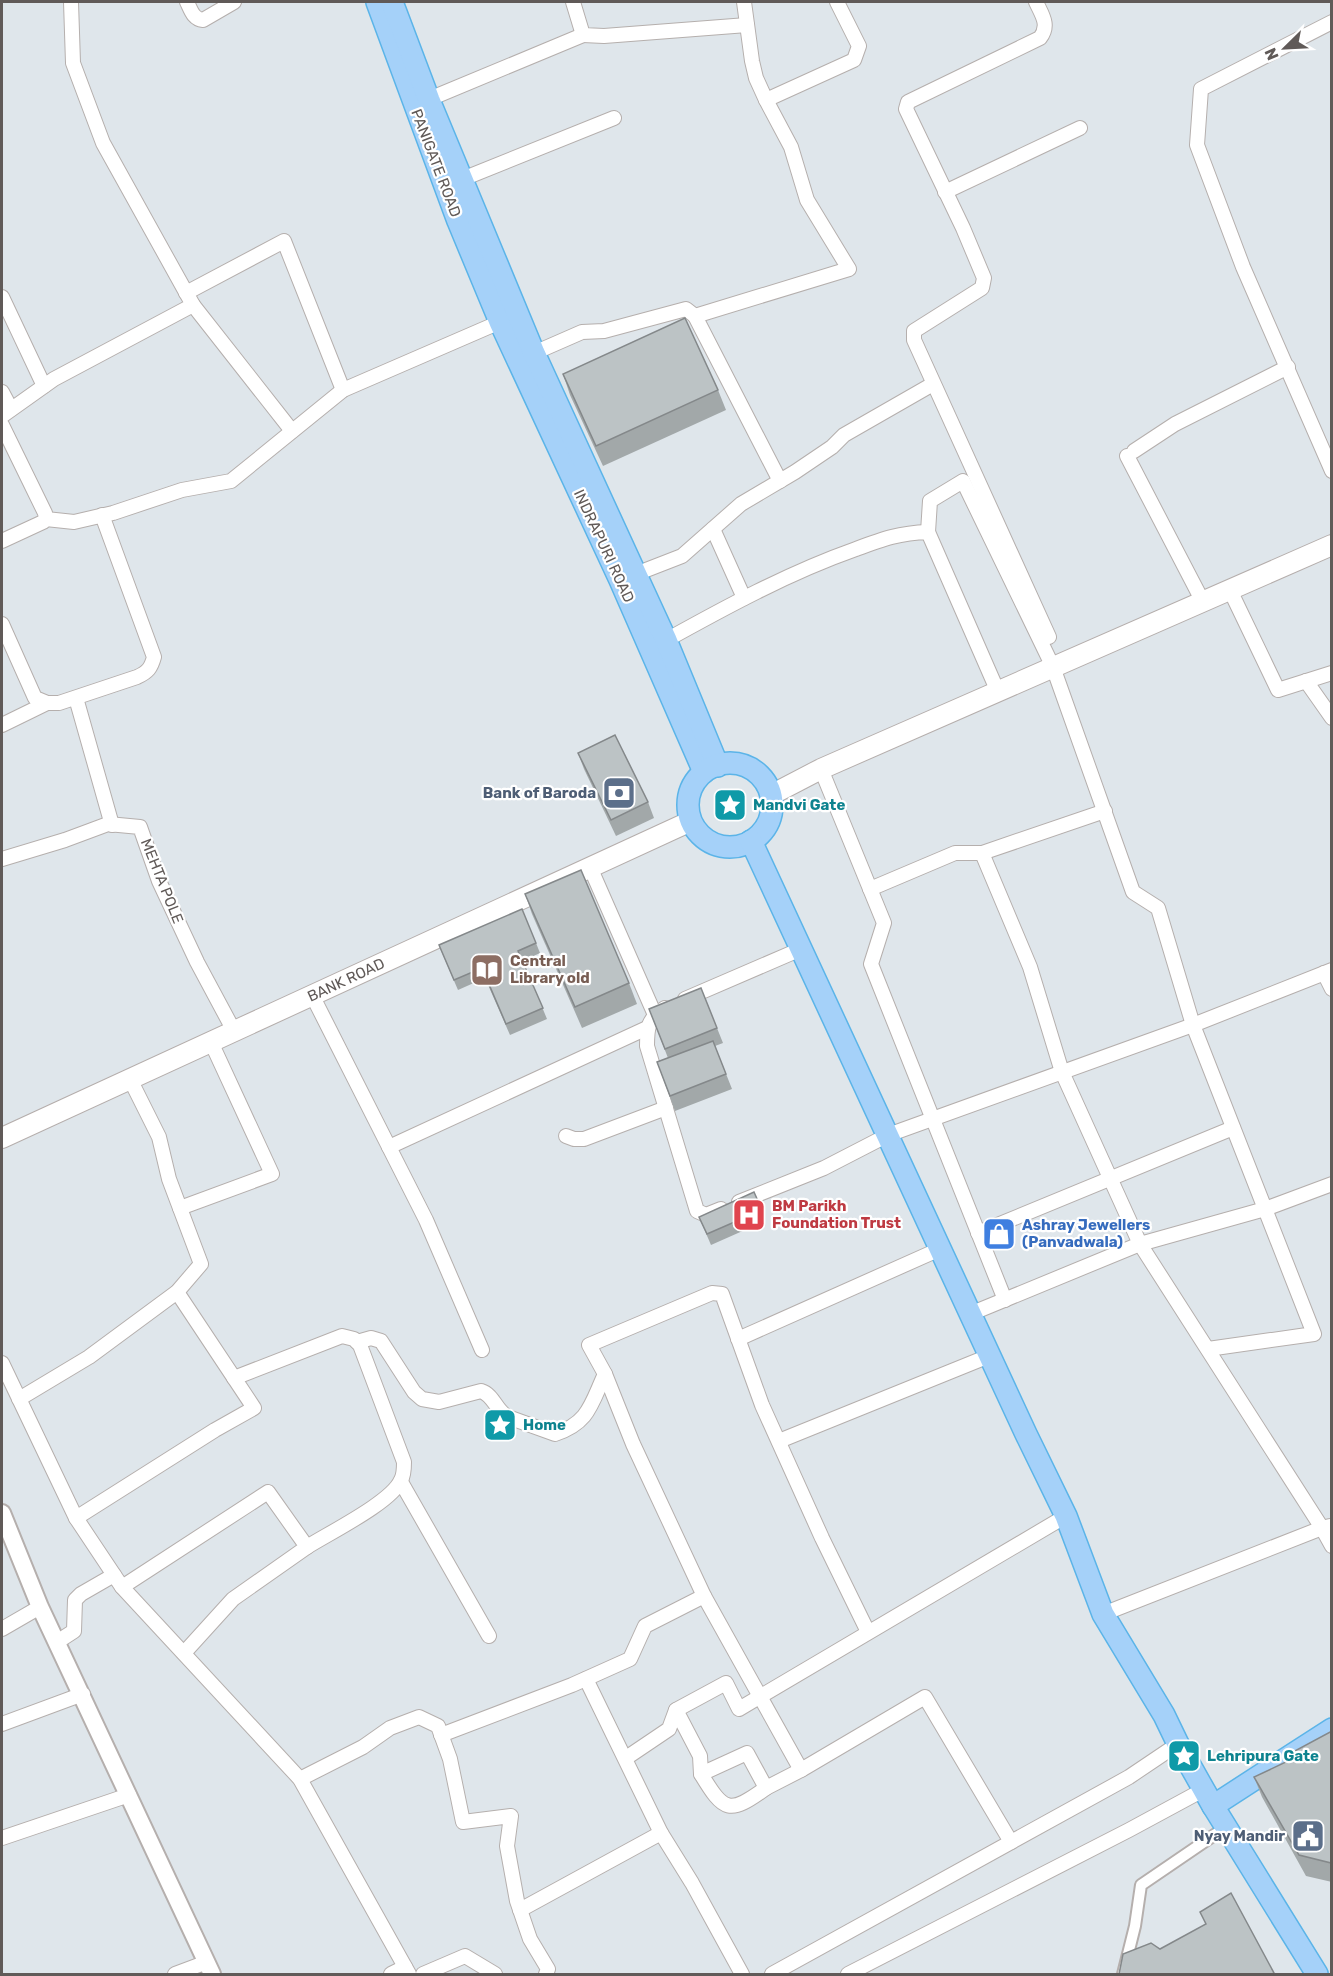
<svg xmlns="http://www.w3.org/2000/svg" width="1333" height="1976" viewBox="0 0 1333 1976" font-family="Rubik,sans-serif">
<style>
.lines{fill:none;stroke-linecap:round;stroke-linejoin:round}
.pedestrian-casing{stroke:#b5afad;stroke-width:14}
.minor-casing{stroke:#b5afad;stroke-width:16}
.tertiary-casing{stroke:#b5afad;stroke-width:20}
.secondary-casing{stroke:#b5aeac;stroke-width:22}
.primary-casing{stroke:#5bb4e8;stroke-width:24}
.pedestrian{stroke:#fff;stroke-width:10}
.minor{stroke:#fff;stroke-width:14}
.tertiary{stroke:#fff;stroke-width:16}
.secondary{stroke:#fff;stroke-width:20}
.primary{stroke:#a5d1f9;stroke-width:21}
.wall{fill:#a2a8a9}
.building{fill:#bcc3c5;stroke:#84888a;stroke-width:1.5}
.labels{text-anchor:middle;dominant-baseline:central;stroke-width:4.5;stroke-linejoin:round;paint-order:stroke}
.street-label{font-size:15px;fill:#605a58;stroke:#fff}
.service-label{font-size:15px;font-weight:bold;fill:#4e5e75;stroke:#fff;text-anchor:end}
.culture-label{font-size:15px;font-weight:bold;fill:#0d838f;stroke:#fff;text-anchor:start}
.education-label{font-size:15px;font-weight:bold;fill:#785e54;stroke:#fff;text-anchor:start}
.health-label{font-size:15px;font-weight:bold;fill:#be3a42;stroke:#fff;text-anchor:start}
.shop-label{font-size:15px;font-weight:bold;fill:#366cbe;stroke:#fff;text-anchor:start}
</style>
<rect width="100%" height="100%" fill="#dfe6eb"/>
<g class="lines">
<g class="pedestrian-casing">
<polyline id="pedestrian" points="1123,1974 1135,1926 1141,1885 1226,1827"/>
</g>
<g class="minor-casing">
<g id="minor">
<path d="M 187,2 C 191,10 193,19 203,20 L 234,2"/>
<polyline points="573,2 583,35 604,36 747,25"/>
<polyline points="744,2 752,61 756,78 766,100 791,147 807,200 849,269 695,316 780,481"/>
<path d="M 1036,2 C 1042,15 1050,25 1040,38 L 908,102 L 906,109 L 963,228 L 984,278 L 982,288 L 914,331 L 914,340 L 1049,637"/>
<polyline points="1332,22 1201,89 1197,145 1243,267 1332,471"/>
<polyline points="766,100 854,60 859,46 837,2"/>
<polyline points="422,102 583,35"/>
<polyline points="455,182 614,118"/>
<polyline points="945,192 1080,128"/>
<polyline points="186,293 284,241 343,390"/>
<polyline points="2,297 44,386"/>
<polyline points="193,305 292,431"/>
<polyline points="534,353 582,332 604,331 686,309 695,316"/>
<polyline points="2,392 11,409"/>
<polyline points="2,416 54,379 193,305 103,143 73,63 71,2"/>
<polyline points="2,425 45,513 46,519 43,522 2,541"/>
<polyline points="1134,451 1175,424 1288,367"/>
<polyline points="1127,456 1203,602"/>
<polyline points="46,519 74,522 113,513 182,490 231,481 343,390 500,322"/>
<polyline points="713,529 744,598"/>
<polyline points="928,532 930,501 963,481 1053,667 1133,892 1158,908 1193,1025 1314,1334 1208,1349"/>
<polyline points="628,577 682,556 741,504 795,472 832,447 844,435 933,384"/>
<polyline points="1230,590 1278,690 1332,673"/>
<path d="M 2,624 L 35,698 L 47,703 L 59,703 L 137,677 C 148,672 151,668 154,657 L 102,515"/>
<path d="M 661,643 C 724,608 788,573 856,549 C 883,539 899,533 928,532 L 998,692"/>
<polyline points="1306,681 1332,718"/>
<polyline points="76,698 112,825"/>
<polyline points="2,725 47,703"/>
<polyline points="821,769 884,923 871,964 1005,1300"/>
<polyline points="982,853 1030,967 1062,1072 1140,1244 1322,1528 1332,1546"/>
<polyline points="2,859 65,840 108,824 140,827 159,881 197,962 234,1031"/>
<polyline points="590,867 655,1015"/>
<polyline points="870,889 955,853 982,853 1105,811"/>
<polyline points="1324,973 1332,989"/>
<polyline points="312,995 426,1220 482,1350"/>
<polyline points="685,999 801,949"/>
<path d="M 665,1008 C 648,1019 647,1027 647,1046 L 697,1211 L 706,1215 L 721,1209"/>
<polyline points="566,1136 574,1139 584,1139 666,1108"/>
<polyline points="389,1147 647,1028"/>
<polyline points="739,1202 824,1168 888,1135 1193,1025 1332,970"/>
<polyline points="180,1208 272,1174 211,1042"/>
<polyline points="978,1233 1233,1128"/>
<polyline points="970,1314 1140,1244 1265,1209 1332,1184"/>
<polyline points="738,1339 940,1249"/>
<path d="M 357,1342 L 371,1338 L 381,1341 L 414,1392 L 422,1399 L 439,1402 L 481,1391 C 494,1395 496,1411 508,1417 L 555,1434 C 589,1423 591,1404 605,1374"/>
<polyline points="2,1363 76,1518 122,1587 300,1779 409,1974"/>
<path d="M 234,1378 L 342,1336 L 354,1339 L 360,1345 L 404,1462 C 404,1468 404,1475 401,1480 C 392,1502 329,1533 307,1547"/>
<polyline points="19,1399 89,1357 177,1292 201,1264 169,1179 159,1137 130,1079"/>
<polyline points="779,1441 989,1356"/>
<polyline points="401,1482 489,1636"/>
<polyline points="76,1518 215,1430 254,1408 177,1292"/>
<polyline points="122,1587 268,1492 307,1547 233,1599 184,1653"/>
<polyline points="704,1596 633,1444 605,1374 589,1345 712,1293 722,1294 762,1405 822,1538 868,1632"/>
<polyline points="1103,1614 1322,1528 1330,1526"/>
<polyline points="2,1629 40,1607"/>
<polyline points="57,1642 74,1631 75,1600 81,1594 114,1575"/>
<polyline points="586,1679 661,1833"/>
<polyline points="676,1710 726,1683 739,1709 1066,1516"/>
<polyline points="2,1724 83,1694"/>
<polyline points="441,1735 572,1685 630,1659 645,1626 704,1596 801,1770 925,1697 1011,1842"/>
<polyline points="626,1758 669,1729 676,1710 700,1756 701,1774 747,1753 766,1788 801,1770"/>
<path d="M 701,1774 C 724,1812 729,1815 766,1788"/>
<polyline points="300,1779 363,1747 390,1728 419,1717 438,1726 450,1759 463,1822 511,1816 507,1846 517,1901 530,1939 548,1969 546,1974"/>
<polyline points="2,1838 129,1795"/>
<polyline points="520,1910 661,1833 692,1883 742,1974"/>
<polyline points="175,1974 207,1962"/>
<polyline points="391,1974 405,1967"/>
<polyline points="423,1974 465,1956 495,1974"/>
<polyline points="772,1974 1129,1777 1178,1744"/>
<polyline points="848,1974 1129,1830 1203,1790"/>
</g>
</g>
<g class="tertiary-casing">
<polyline id="tertiary" points="2,1513 40,1607 212,1974"/>
</g>
<g class="secondary-casing">
<g id="secondary">
<polyline points="771,795 821,769 1332,545"/>
<polyline points="2,1138 691,821"/>
</g>
</g>
<g class="primary-casing">
<g id="primary">
<polyline points="377,2 458,221 500,322 620,580 704,772"/>
<polyline points="392,2 429,100 534,353 666,640 718,766"/>
<circle cx="730" cy="805" r="42"/>
<polyline points="751,841 1026,1434 1066,1516 1103,1614 1164,1715 1178,1744 1213,1806"/>
<polyline points="1317,1974 1213,1806 1332,1729"/>
</g>
</g>
<use href="#pedestrian" class="pedestrian"/>
<use href="#minor" class="minor"/>
<use href="#tertiary" class="tertiary"/>
<use href="#secondary" class="secondary"/>
<use href="#primary" class="primary"/>
</g>
<g class="wall">
<polygon points="563,374 718,390 726,410 603,466 570,395"/>
<polygon points="578,753 648,802 654,818 616,836 584,769"/>
<polygon points="525,894 629,983 637,1004 582,1028 532,914"/>
<polygon points="536,943 540,953 523,961 547,1019 510,1035 485,978 458,990 439,946"/>
<polygon points="649,1009 717,1028 723,1043 715,1046 732,1089 675,1111 657,1062 668,1058"/>
<polygon points="762,1210 765,1221 711,1245 699,1217"/>
<polygon points="1332,1731 1332,1882 1306,1876 1262,1797 1254,1777 1286,1762"/>
</g>
<g class="building">
<polygon points="685,318 718,390 596,446 563,374"/>
<polygon points="615,735 648,802 611,820 578,753"/>
<polygon points="581,870 629,983 575,1007 525,894"/>
<polygon points="522,909 536,943 518,951 543,1008 506,1024 482,968 454,980 439,945"/>
<polygon points="701,988 717,1028 665,1049 649,1009"/>
<polygon points="713,1041 726,1074 670,1096 657,1062"/>
<polygon points="754,1192 762,1210 707,1234 699,1217"/>
<polygon points="1332,1731 1332,1864 1331,1863 1299,1855 1254,1777 1286,1762 1291,1753"/>
<polygon points="1231,1893 1274,1973 1272,1974 1119,1974 1123,1954 1151,1943 1160,1949 1206,1924 1200,1912"/>
</g>
<defs>
<g id="bank-square" transform="scale(1.725)"><rect x="-9" y="-9" width="18" height="18" rx="4" fill="#5c6f8a" stroke="#fff"/><path d="M-6-4H6V4H-6ZM0-2.3a2.3 2.3 0 1 0 0 4.6a2.3 2.3 0 1 0 0-4.6Z" fill="#fff"/></g>
<g id="sight-square" transform="scale(1.725)"><rect x="-9" y="-9" width="18" height="18" rx="4" fill="#0f9aa8" stroke="#fff"/><path d="M0-6L1.8-2.2L6-1.7L2.9 1.2L3.7 5.4L0 3.3L-3.7 5.4L-2.9 1.2L-6-1.7L-1.8-2.2Z" fill="#fff"/></g>
<g id="library-square" transform="scale(1.725)"><rect x="-9" y="-9" width="18" height="18" rx="4" fill="#8d6e63" stroke="#fff"/><path d="M-6-4Q-3-5.5-.7-3.5V5Q-3 3-6 4ZM6-4Q3-5.5 .7-3.5V5Q3 3 6 4Z" fill="#fff"/></g>
<g id="hospital-square" transform="scale(1.725)"><rect x="-9" y="-9" width="18" height="18" rx="4" fill="#e0444e" stroke="#fff"/><path d="M-5-5h3v3.5h4V-5h3V5h-3V1.5h-4V5h-3Z" fill="#fff"/></g>
<g id="shop-square" transform="scale(1.725)"><rect x="-9" y="-9" width="18" height="18" rx="4" fill="#3f7fe0" stroke="#fff"/><path d="M-5-2.5h2.3a2.7 3.5 0 0 1 5.4 0H5L5.5 6h-11ZM-1.5-2.5h3a1.5 2.3 0 0 0-3 0Z" fill="#fff"/></g>
<g id="civic-square" transform="scale(1.725)"><rect x="-9" y="-9" width="18" height="18" rx="4" fill="#5c6f8a" stroke="#fff"/><path d="M-.6-6.5H3V-4.5H.6V-3L4-1V1h2V6H-6V1h2V-1L-.6-3ZM-1.2 2.5V6h2.4V2.5Z" fill="#fff"/></g>
</defs>
<g fill-rule="evenodd">
<use href="#bank-square" x="619" y="793"/>
<use href="#sight-square" x="730" y="805"/>
<use href="#library-square" x="487" y="970"/>
<use href="#hospital-square" x="749" y="1215"/>
<use href="#shop-square" x="999" y="1234"/>
<use href="#sight-square" x="500" y="1425"/>
<use href="#sight-square" x="1184" y="1756"/>
<use href="#civic-square" x="1308" y="1836"/>
</g>
<g class="labels">
<g class="street-label">
<text transform="translate(436 163) rotate(69)">PANIGATE ROAD</text>
<text transform="translate(604 546) rotate(65)">INDRAPURI ROAD</text>
<text transform="translate(162 881) rotate(68)">MEHTA POLE</text>
<text transform="translate(346 980) rotate(-25)">BANK ROAD</text>
</g>
<g class="service-label">
<text x="596" y="793">Bank of Baroda</text>
<text x="1285" y="1836">Nyay Mandir</text>
</g>
<g class="culture-label">
<text x="753" y="805">Mandvi Gate</text>
<text x="523" y="1425">Home</text>
<text x="1207" y="1756">Lehripura Gate</text>
</g>
<g class="education-label">
<text x="510" y="961">Central<tspan x="510" dy="17">Library old</tspan></text>
</g>
<g class="health-label">
<text x="772" y="1206">BM Parikh<tspan x="772" dy="17">Foundation Trust</tspan></text>
</g>
<g class="shop-label">
<text x="1022" y="1225">Ashray Jewellers<tspan x="1022" dy="17">(Panvadwala)</tspan></text>
</g>
</g>
<rect width="1333" height="1976" fill="none" stroke="#605a58" stroke-width="6"/>
<g transform="translate(1285 48) rotate(246)" stroke="#ffffff" stroke-width="4.5" paint-order="stroke">
<path d="M0-4.5L10 22L0 15L-10 22Z" fill="#605a58"/>
<text y="-9" font-size="16" font-weight="bold" text-anchor="middle" fill="#605a58">N</text>
</g>
</svg>
